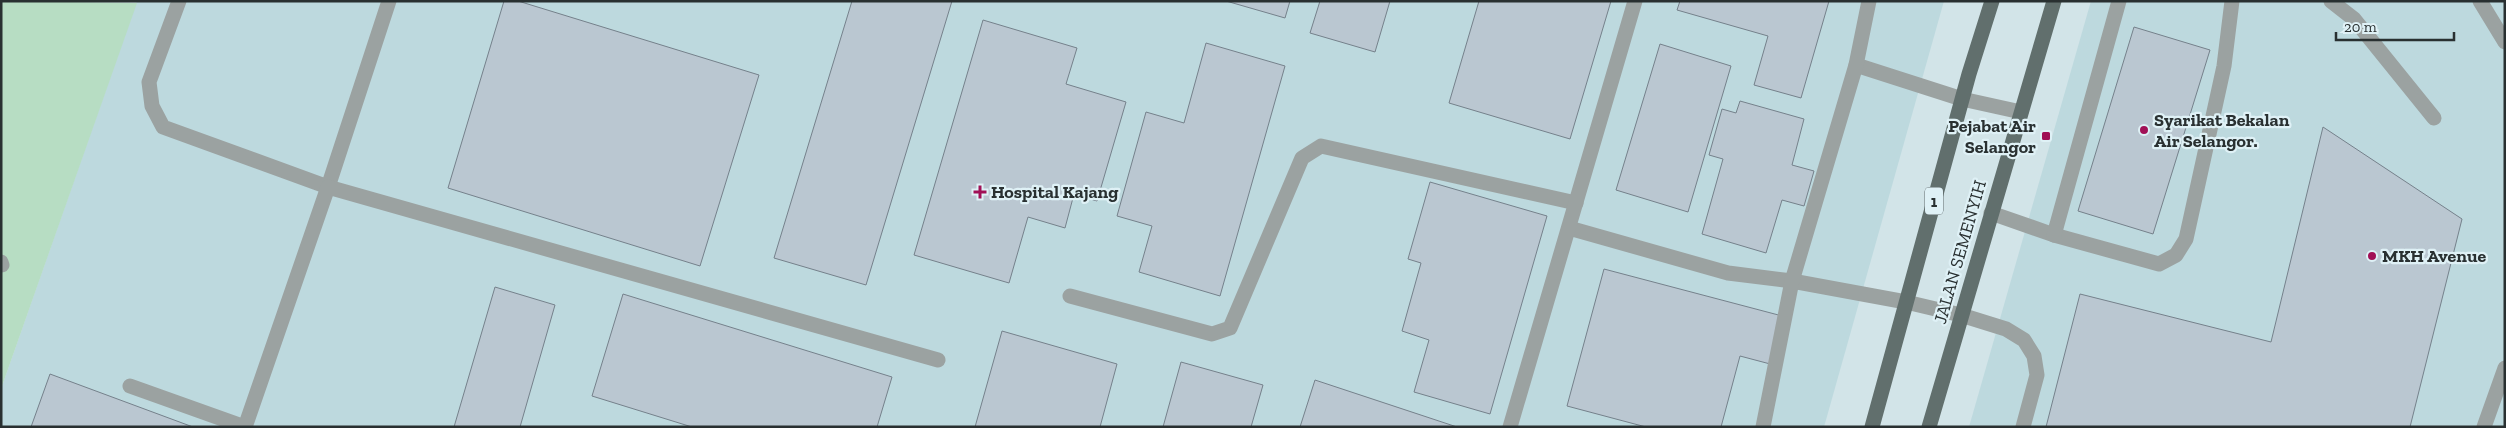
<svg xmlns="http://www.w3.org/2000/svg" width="2506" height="428" viewBox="0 0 2506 428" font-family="'Zilla Slab',serif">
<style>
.built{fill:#bdd9de}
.green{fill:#b7ddc3}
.building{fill:#bac7d1;stroke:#75818b}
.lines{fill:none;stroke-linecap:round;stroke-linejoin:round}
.minor{stroke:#9ba2a1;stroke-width:15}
.major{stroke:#616f6d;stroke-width:15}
.poi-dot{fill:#a11056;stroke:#dff1f6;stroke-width:2}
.labels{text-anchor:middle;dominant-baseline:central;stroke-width:4.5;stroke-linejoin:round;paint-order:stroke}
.shield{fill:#dff1f6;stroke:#606a6c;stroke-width:1}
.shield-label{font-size:16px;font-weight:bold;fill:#293031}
.poi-label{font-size:18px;font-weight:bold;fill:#293031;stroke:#dff1f6;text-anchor:start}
.street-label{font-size:18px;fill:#293031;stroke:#dff1f6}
</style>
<rect width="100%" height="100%" fill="#d2e4e8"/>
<g class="built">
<polygon points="137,1 1944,1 1824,427 1,427 1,389"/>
<polygon points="2091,1 2505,1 2505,427 1969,427"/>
</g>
<polygon class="green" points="1,1 137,3 1,389"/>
<g class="building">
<polygon points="504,1 518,1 759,75 700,266 448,188"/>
<polygon points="852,1 952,1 866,285 774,258"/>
<polygon points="1226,1 1290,1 1285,18"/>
<polygon points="1320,1 1390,1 1375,52 1310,33"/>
<polygon points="1479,1 1611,1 1570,139 1449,103"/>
<polygon points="1680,1 1829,1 1801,98 1754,85 1768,36 1677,10"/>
<polygon points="983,20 1077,48 1066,84 1126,102 1097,201 1074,194 1065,228 1028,217 1009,283 914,255"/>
<polygon points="2134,27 2210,50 2153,234 2078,211"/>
<polygon points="1206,43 1285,66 1220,296 1139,272 1152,226 1117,216 1146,112 1184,123"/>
<polygon points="1660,44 1731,66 1688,212 1616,190"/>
<polygon points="1740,101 1804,119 1792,165 1814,171 1804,206 1782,200 1766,253 1702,234 1723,159 1709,155 1722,109 1736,113"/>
<polygon points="2323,127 2462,219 2410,427 2046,427 2080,294 2271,342"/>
<polygon points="1430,182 1547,216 1490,414 1414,392 1429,340 1402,331 1421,263 1408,259"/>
<polygon points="1604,269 1786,317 1774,365 1740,356 1721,427 1646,427 1567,406"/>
<polygon points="495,287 555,305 520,427 454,427"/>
<polygon points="623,294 892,377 877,427 692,427 592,396"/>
<polygon points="1002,331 1117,364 1100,427 975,427"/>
<polygon points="1181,362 1263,385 1251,427 1163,427"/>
<polygon points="50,374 193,427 31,427"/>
<polygon points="1315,380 1457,427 1300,427"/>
</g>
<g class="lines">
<g class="minor">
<polyline points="179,1 149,82 152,106 163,127 328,187 389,1"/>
<polyline points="2331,1 2354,19 2434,118"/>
<polyline points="2480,1 2505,42"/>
<polyline points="1856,65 1962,99 2021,112"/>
<polyline points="1991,213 2054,235 2159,264 2176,255 2186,239 2224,66 2232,1"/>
<polyline points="1569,228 1728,273 1792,281 1906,302 1961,315 2006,329 2024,340 2034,356 2037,375 2023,427"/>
<polyline points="2054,235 2119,1"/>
<polyline points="1,262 2,265"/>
<polyline points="1070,296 1212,334 1230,328 1302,158 1321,146 1576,203"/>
<polyline points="130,386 245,427 328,187 938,360"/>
<polyline points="1510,427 1635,1"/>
<polyline points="1763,427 1792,281 1856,65 1869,1"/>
<polyline points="2484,427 2505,368"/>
</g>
<g class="major">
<polyline points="1872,427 1969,74 1992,1"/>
<polyline points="1929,427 2054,1"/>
</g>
</g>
<g class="poi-dot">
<circle cx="2144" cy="130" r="5"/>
<rect x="2041" y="131" width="10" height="10" rx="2.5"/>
<path d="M977.5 184.5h5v5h5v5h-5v5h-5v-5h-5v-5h5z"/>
<circle cx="2372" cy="256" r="5"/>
</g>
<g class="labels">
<rect class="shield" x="1925" y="187.5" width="18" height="27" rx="4"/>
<g class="shield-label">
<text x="1934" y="201">1</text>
</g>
<g class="poi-label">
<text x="2154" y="120">Syarikat Bekalan<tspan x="2154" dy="21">Air Selangor.</tspan></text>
<text x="2036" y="126" text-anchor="end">Pejabat Air<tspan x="2036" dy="21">Selangor</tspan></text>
<text x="991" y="192">Hospital Kajang</text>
<text x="2382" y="256">MKH Avenue</text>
</g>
<g class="street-label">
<text transform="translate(1960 252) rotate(-74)">JALAN SEMENYIH</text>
</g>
</g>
<rect width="2506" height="428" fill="none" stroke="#293031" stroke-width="5"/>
<path d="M2336 32v8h118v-8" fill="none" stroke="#293031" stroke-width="2.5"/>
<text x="2344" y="32" font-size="15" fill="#293031" stroke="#dff1f6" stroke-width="4" paint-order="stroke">20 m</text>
</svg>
